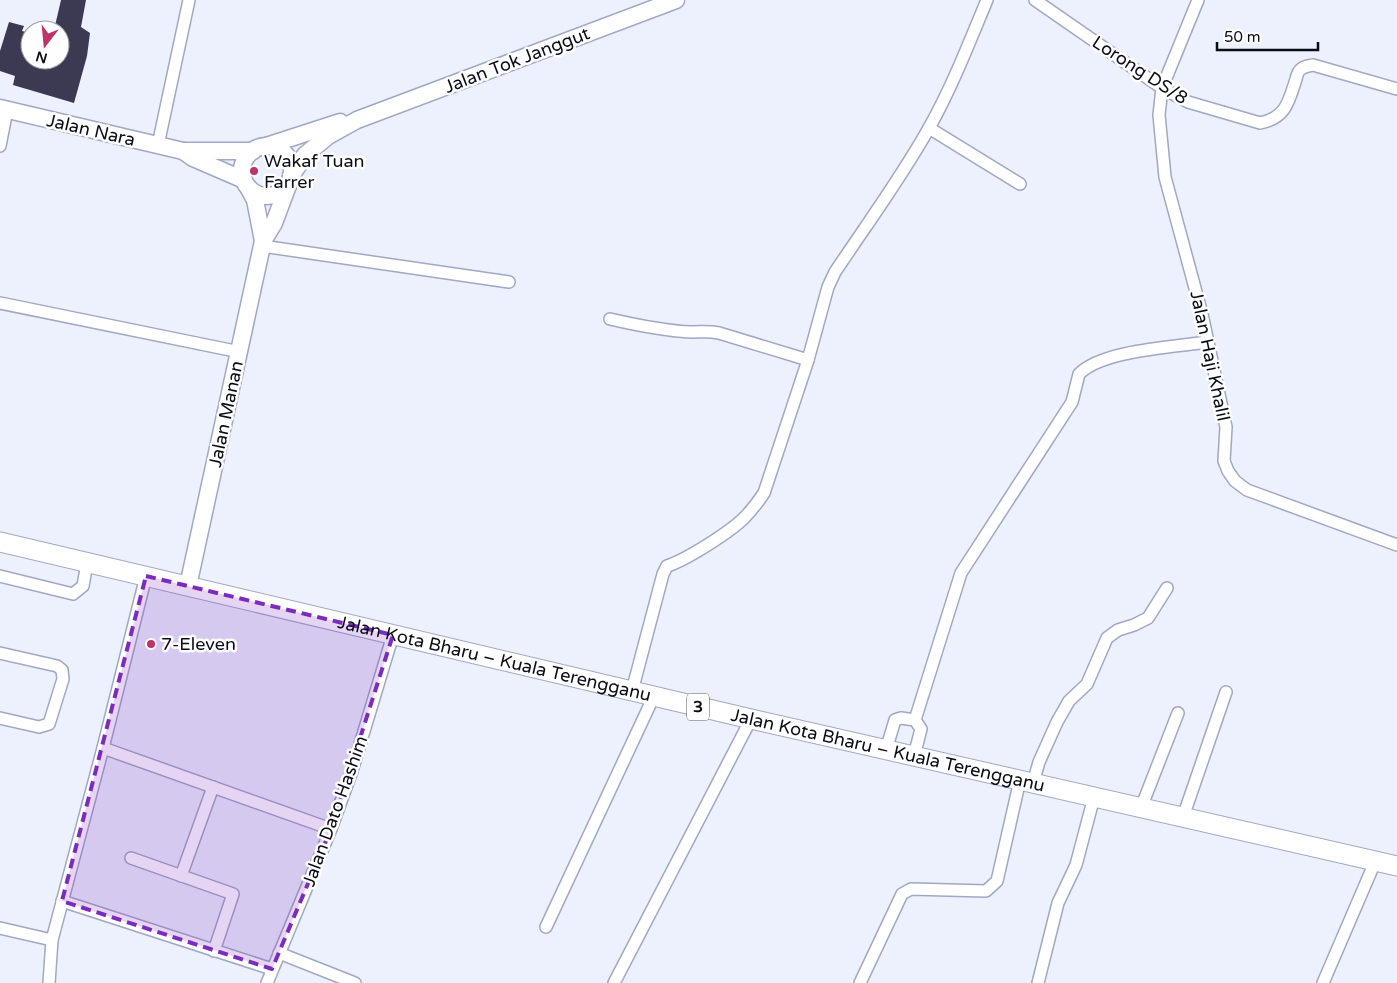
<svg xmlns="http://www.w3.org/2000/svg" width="1397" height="983" viewBox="0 0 1397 983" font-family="'Varela Round',sans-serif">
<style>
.building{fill:#3c3952}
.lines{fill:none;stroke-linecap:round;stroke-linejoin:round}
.street-casing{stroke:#9fa8c5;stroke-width:14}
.secondary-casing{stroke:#9fa8c5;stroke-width:19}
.primary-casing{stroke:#9fa8c5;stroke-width:21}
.street{stroke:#fff;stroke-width:11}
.secondary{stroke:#fff;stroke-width:16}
.primary{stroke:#fff;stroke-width:19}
.marked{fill:#7b2cbf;fill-opacity:0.2;stroke:#7b2cbf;stroke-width:4;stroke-dasharray:10 6;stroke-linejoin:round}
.poi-dot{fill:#bf3367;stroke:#fefefe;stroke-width:2}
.labels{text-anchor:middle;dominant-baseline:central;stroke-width:5;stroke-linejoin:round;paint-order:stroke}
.shield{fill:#fefefe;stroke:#53555c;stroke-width:1}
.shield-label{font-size:16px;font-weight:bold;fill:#0a0d16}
.street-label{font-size:18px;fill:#0a0d16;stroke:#fefefe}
.poi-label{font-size:18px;fill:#0a0d16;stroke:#fefefe;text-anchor:start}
</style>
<rect width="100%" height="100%" fill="#ecf1fd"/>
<polygon class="building" points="61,0 86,0 81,27 90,33 87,56 74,103 13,85 15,76 0,71 0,51 9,22 24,26 22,31 30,33 30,60 60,60 60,30 54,30"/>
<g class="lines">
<g class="street-casing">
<g id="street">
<path d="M 1035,0 L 1162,88 L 1188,102 L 1260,123 C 1286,118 1289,101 1296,79 C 1297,75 1298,71 1301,69 C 1305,66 1308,66 1313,65 L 1397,89"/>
<polyline points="1198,0 1162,88 1159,115 1165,177 1202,314 1226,427 1224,461 1228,471 1235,481 1247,490 1397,545"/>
<polyline points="929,128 1020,184"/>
<polyline points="158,145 189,0"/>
<polyline points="0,146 7,110"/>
<polyline points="262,246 509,282"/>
<polyline points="0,303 240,352"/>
<path d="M 610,319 C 636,325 665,331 692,332 C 703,332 708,331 719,333 L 808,360"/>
<polyline points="0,576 73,594 83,586 87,563"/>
<polyline points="0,653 57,666 62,670 63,679 49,724 39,727 0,718"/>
<path d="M 632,691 L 663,574 L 667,566 C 686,560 730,532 744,518 C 752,510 758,502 764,493 L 808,360 L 828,287 L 835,272 C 867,224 901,178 929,128 C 952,87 969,43 987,0"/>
<polyline points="103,748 331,829"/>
<polyline points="886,750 895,720 901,718 915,720"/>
<path d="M 914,756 L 921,729 L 915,720 L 961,573 L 1072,402 L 1079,374 C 1102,350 1175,347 1207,342"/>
<polyline points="1033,783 1039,762 1057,722 1069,701 1087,684 1107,638 1118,630 1134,625 1148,618 1167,588"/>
<polyline points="1141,808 1178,713"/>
<polyline points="1183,817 1226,692"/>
<polyline points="131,858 233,894 214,951"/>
<polyline points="181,876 213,787"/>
<polyline points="62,901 272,969"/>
<polyline points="546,927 654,696"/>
<polyline points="0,928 52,940 49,983"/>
<polyline points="52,940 103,748 146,576"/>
<polyline points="279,953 355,983"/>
<polyline points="267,983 331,829 352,771 393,635"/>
<polyline points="614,983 751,719"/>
<polyline points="860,983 902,894 911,889 986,891 997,881 1020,780"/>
<polyline points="1038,983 1058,903 1076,865 1094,797"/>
<polyline points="1323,983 1375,862"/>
</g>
</g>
<g class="secondary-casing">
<g id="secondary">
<polyline points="0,108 183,151 193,158 244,180"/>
<circle cx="267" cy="171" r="25"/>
<polyline points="263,147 340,122"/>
<polyline points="183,151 253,151"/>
<polyline points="291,176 305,155 328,136 357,120 676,0"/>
<polyline points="248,187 255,200 263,241"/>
<polyline points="188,586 263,241 274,223 289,183"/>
</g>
</g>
<g class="primary-casing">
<g id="primary">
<path id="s1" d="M 0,542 L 751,719 L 1397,866"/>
</g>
</g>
<use href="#street" class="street"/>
<use href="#secondary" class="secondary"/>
<use href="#primary" class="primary"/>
</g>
<path class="marked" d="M 146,576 L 393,635 L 331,829 L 272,969 L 62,901 Z"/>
<g class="poi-dot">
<circle cx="254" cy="171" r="5"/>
<circle cx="151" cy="644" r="5"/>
</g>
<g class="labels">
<rect class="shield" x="687" y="693.5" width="22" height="27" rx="4"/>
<g class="shield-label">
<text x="698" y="707">3</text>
</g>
<g class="street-label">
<text transform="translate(517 60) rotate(-21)">Jalan Tok Janggut</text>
<text transform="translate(1140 70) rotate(33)">Lorong DS/8</text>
<text transform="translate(91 130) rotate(13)">Jalan Nara</text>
<text transform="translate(1210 356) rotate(78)">Jalan Haji Khalil</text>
<text transform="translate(226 414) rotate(-78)">Jalan Manan</text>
<text stroke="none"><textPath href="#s1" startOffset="508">Jalan Kota Bharu – Kuala Terengganu</textPath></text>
<text stroke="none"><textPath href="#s1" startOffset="912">Jalan Kota Bharu – Kuala Terengganu</textPath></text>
<text transform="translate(335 811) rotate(-70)">Jalan Dato Hashim</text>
</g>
<g class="poi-label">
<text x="264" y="161">Wakaf Tuan<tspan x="264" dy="21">Farrer</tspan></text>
<text x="161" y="644">7-Eleven</text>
</g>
</g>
<g transform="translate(45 45) rotate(196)"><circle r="24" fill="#fefefe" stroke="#9c9ea1"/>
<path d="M0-4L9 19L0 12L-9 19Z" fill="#bf3367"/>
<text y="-8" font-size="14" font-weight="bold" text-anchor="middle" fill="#0a0d16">N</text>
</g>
<path d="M1217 42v8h101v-8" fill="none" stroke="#0a0d16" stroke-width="2.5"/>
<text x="1224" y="42" font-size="15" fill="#0a0d16" stroke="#fefefe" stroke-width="4" paint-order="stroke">50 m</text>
</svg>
